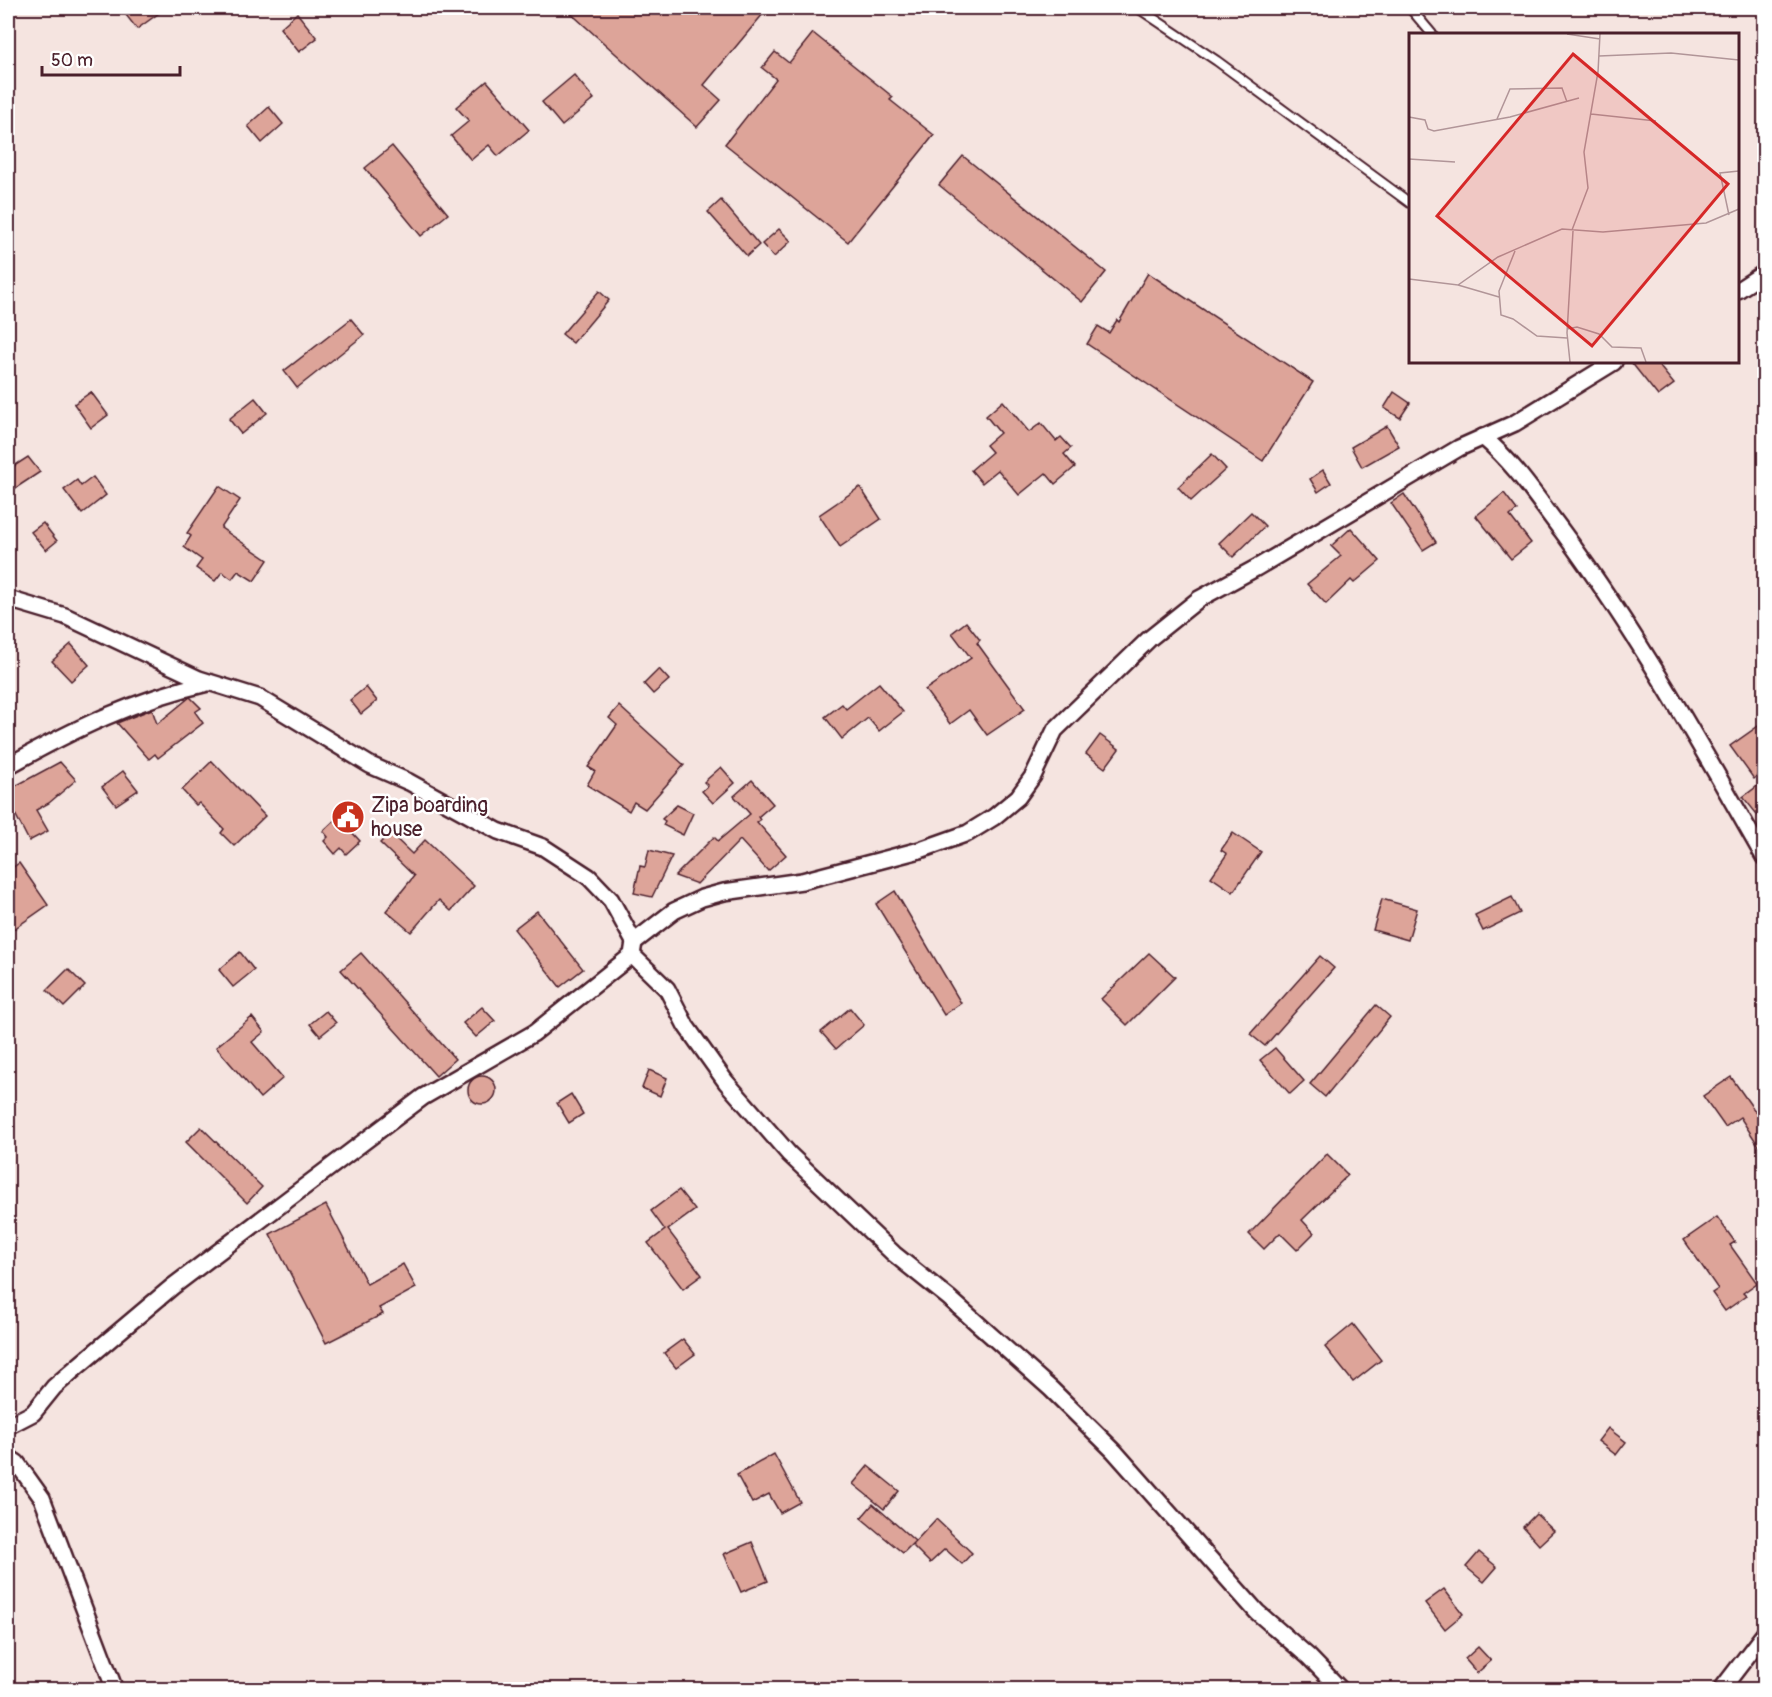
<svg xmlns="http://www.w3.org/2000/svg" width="1772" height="1697" viewBox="0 0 1772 1697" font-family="Pangolin,sans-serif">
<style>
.building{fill:#dda499;stroke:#4a1f2b;stroke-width:1.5}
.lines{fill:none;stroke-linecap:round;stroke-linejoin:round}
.service-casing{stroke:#4a1f2b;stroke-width:12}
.minor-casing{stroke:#4a1f2b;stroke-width:20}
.service{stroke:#fff;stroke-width:8}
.minor{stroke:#fff;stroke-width:15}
.labels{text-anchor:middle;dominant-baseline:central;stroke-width:5;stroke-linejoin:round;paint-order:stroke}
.poi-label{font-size:21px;fill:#4a1f2b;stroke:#fff;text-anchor:start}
.inset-road{fill:none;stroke:#b19598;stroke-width:1.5}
.view{fill:#d62828;fill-opacity:0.15;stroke:#d62828;stroke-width:3}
.inset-edge{fill:none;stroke:#4a1f2b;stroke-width:3}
</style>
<rect width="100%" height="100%" fill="#f5e4e0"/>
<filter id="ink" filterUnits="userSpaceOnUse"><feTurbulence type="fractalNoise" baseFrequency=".0167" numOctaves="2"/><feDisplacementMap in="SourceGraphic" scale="12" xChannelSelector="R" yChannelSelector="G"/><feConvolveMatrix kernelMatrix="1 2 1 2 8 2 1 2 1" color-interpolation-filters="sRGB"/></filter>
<g filter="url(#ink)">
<g class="building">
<polygon points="136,8 166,8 137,29 126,15"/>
<polygon points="565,8 768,8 704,85 721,100 697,127"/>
<polygon points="297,13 317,38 299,52 280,28"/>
<polygon points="813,33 893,97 890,100 934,135 848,242 725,144 776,79 762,68 775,52 789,63"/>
<polygon points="574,75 594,99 562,126 542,102"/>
<polygon points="487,81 529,130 498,156 489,145 471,160 451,136 469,121 456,107"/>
<polygon points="269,107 283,124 262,143 248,126"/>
<polygon points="392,146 448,214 421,236 365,168"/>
<polygon points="963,156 1106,272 1082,302 939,185"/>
<polygon points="721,200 759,245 747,256 708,212"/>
<polygon points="779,229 791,241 774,257 762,244"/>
<polygon points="1148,273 1313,382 1263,461 1087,344 1098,326 1109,333 1117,320 1119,322"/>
<polygon points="599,291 609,300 573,343 562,334"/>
<polygon points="351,319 364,335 297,388 284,371"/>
<polygon points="1631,362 1656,362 1674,384 1658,396"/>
<polygon points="91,392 108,415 91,428 74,404"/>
<polygon points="1394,392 1410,403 1400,418 1384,408"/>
<polygon points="255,398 267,413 241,434 229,419"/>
<polygon points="1003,401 1029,432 1041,423 1056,441 1061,437 1071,448 1064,454 1075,467 1055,484 1046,473 1019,495 998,470 982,483 971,470 992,452 986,445 1000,433 986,416"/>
<polygon points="1387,426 1399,446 1362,467 1351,447"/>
<polygon points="1212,454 1226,469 1191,501 1178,487"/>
<polygon points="28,457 40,472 8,493 8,470"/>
<polygon points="1323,470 1331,483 1318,492 1310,479"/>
<polygon points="93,477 106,495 82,514 64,490 77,480 81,486"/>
<polygon points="219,486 240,500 221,528 268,560 254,581 238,571 232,579 222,572 215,581 196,568 202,560 184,547 191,536 187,533"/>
<polygon points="860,487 881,519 840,547 819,515"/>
<polygon points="1504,493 1517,510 1510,516 1531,543 1511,559 1476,516"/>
<polygon points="1404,494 1436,542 1423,550 1391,503"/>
<polygon points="1251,512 1265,526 1233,557 1219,543"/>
<polygon points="43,523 57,541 46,550 31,532"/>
<polygon points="1351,528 1380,561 1354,583 1351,580 1326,604 1307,584 1341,556 1331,546"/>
<polygon points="966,622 980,640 977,643 1025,709 987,735 969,710 950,724 925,690 971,658 952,633"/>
<polygon points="71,644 89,665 71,681 52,661"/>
<polygon points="659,669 669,680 653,694 644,684"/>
<polygon points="879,683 903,712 879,731 868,718 842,739 825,717 842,704 846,709"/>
<polygon points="366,687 377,701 361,714 350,700"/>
<polygon points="190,697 201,708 195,712 203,723 158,758 155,754 149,759 117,723 152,709 157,724"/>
<polygon points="619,706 684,765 645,809 634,802 629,811 587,785 595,771 588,767 617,725 609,718"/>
<polygon points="1764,722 1764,771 1754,779 1730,746"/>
<polygon points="1100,735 1119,749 1105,768 1086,754"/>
<polygon points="212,761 265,816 234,846 221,833 224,829 199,803 196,805 182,790"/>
<polygon points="60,762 76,780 49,803 36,810 48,831 29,841 8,800 8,790"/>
<polygon points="721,767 735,783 713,803 702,791 708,786 704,782"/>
<polygon points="123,771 138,790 116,805 102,787"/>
<polygon points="752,780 773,804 758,817 760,820 757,822 786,855 768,871 740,840 697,884 675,876 714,837 718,841 750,814 734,796"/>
<polygon points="1764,781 1764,823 1743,797"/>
<polygon points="677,805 693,813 683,835 663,825 665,821 662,819"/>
<polygon points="338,817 360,841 346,854 341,848 335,854 324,841 328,837 323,831"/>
<polygon points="390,833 412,854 425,840 474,886 451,911 439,900 411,932 386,911 414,876 380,843"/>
<polygon points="1233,833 1261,852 1233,892 1211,877 1227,854 1221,850"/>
<polygon points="649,850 672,856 652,897 634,893 640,866 645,867"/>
<polygon points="19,863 48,905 8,933 8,871"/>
<polygon points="895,891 961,1003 944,1015 876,904"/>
<polygon points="1512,897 1520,913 1483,931 1475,915"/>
<polygon points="1382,899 1417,909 1408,940 1373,930"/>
<polygon points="537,911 583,969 560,987 514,929"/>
<polygon points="240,952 254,970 233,987 219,970"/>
<polygon points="361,953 455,1059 436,1076 341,970"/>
<polygon points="1149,953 1175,977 1127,1025 1101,999"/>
<polygon points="1320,956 1334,968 1265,1046 1250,1034"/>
<polygon points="68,969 85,986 64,1007 47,990"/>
<polygon points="1376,1005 1390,1017 1325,1097 1310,1084"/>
<polygon points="482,1007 495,1021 476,1037 463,1023"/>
<polygon points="850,1008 864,1025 836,1049 821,1032"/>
<polygon points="326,1011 336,1023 320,1036 310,1024"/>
<polygon points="252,1017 264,1032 252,1042 283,1078 260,1098 216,1047"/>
<polygon points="1275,1048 1304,1081 1290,1094 1260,1060"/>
<polygon points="649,1070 667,1078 660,1096 642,1088"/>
<circle cx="482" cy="1090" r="14"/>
<polygon points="1731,1077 1757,1114 1764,1110 1764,1154 1740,1117 1725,1127 1703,1096"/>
<polygon points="571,1094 583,1114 569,1123 557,1103"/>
<polygon points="201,1127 262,1187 247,1203 186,1142"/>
<polygon points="1327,1154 1348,1175 1302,1220 1314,1233 1297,1250 1280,1233 1264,1249 1249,1234"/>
<polygon points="679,1190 695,1210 668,1230 702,1275 683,1289 648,1243 665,1230 651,1211"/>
<polygon points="326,1205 367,1284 403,1264 416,1288 379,1308 383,1314 326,1343 270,1234"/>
<polygon points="1717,1217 1735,1242 1730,1245 1757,1283 1743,1293 1746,1296 1725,1311 1712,1293 1718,1289 1684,1240"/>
<polygon points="1353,1324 1381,1360 1353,1382 1325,1347"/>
<polygon points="683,1339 695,1354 676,1368 664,1353"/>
<polygon points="1608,1428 1626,1442 1616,1455 1598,1441"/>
<polygon points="774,1454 800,1502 780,1513 769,1494 752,1503 737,1475"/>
<polygon points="868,1466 899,1491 884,1509 853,1484"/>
<polygon points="873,1504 915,1541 903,1553 861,1518"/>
<polygon points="1536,1514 1554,1531 1539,1545 1523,1527"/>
<polygon points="936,1519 972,1553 962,1564 945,1549 930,1563 912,1545"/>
<polygon points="752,1542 768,1581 741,1592 724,1554"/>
<polygon points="1479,1552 1497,1567 1484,1582 1466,1567"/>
<polygon points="1444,1589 1463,1614 1445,1629 1425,1603"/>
<polygon points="1478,1647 1491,1661 1477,1673 1465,1659"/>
</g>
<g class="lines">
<g class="service-casing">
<g id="service">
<polyline points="1138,8 1217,61 1410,203"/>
<polyline points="1410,8 1432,34"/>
</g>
</g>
<g class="minor-casing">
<g id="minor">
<polyline points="1738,290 1764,273"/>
<path d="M 1483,437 C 1516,465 1536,497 1562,531 C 1638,634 1701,746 1764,857"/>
<polyline points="8,599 65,616 199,679 260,698 370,765 409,782 498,831 543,847 589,877 611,900 634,942 632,955 534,1033 423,1097 172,1287 77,1367 54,1387 33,1413 8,1426"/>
<path d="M 8,766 C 72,730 136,699 208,683"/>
<polyline points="634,942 674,911 702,898 724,892 802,881 920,850 968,833 994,817 1018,797 1033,776 1055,730 1149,639 1199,599 1256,568 1459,448 1515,423 1614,362"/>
<polyline points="632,955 667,989 686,1026 726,1082 789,1154 894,1254 949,1298 1051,1389 1114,1451 1257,1612 1309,1657 1341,1690"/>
<polyline points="8,1457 17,1463 42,1498 115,1690"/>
<polyline points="1721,1690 1764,1634"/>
</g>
</g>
<use href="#service" class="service"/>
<use href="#minor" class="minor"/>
</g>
</g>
<defs>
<g id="civic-disc" transform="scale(1.725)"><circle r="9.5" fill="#c8321e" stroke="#fff"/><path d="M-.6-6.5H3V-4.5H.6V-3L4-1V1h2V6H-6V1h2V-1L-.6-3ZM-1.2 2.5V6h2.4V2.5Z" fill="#fff"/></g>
</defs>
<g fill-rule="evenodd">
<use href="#civic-disc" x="348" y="817"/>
</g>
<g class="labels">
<g class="poi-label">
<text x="371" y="805">Zipa boarding<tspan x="371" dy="24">house</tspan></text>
</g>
</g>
<g transform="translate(1409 33)">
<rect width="330" height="330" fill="#f5e4e0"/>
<path class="inset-road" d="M 158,1 L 191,6M 190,23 L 262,20 L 330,27M 182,81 L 247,88M 0,84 L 16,87 L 19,96 L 25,98 L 101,84 L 170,65M 88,86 L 101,56 L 153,55 L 158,69M 0,126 L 46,129M 320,182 L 311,140 L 330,138M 163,197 L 179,155 L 175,119 L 189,39 L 191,1M 106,218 L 90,258 L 92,282 L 104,286 L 128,303 L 158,305M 0,246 L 49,252 L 89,224 L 153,196 L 194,199 L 297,190 L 330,176M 49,252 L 90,264M 158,296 L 168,294 L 190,301 L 203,314 L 232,315 L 237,329M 161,329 L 158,300 L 164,198"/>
<path class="view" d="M 164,21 L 319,151 L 183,313 L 28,183 Z"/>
<rect width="330" height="330" class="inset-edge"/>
</g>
<rect width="1772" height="1697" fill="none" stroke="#fff" stroke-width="30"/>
<rect x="15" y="15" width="1742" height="1667" fill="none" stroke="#4a1f2b" stroke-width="2" filter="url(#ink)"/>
<path d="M42 66v9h138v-9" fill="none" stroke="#4a1f2b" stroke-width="3"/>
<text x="51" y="66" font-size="18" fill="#4a1f2b" stroke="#ffffff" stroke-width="4.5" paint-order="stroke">50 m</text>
</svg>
